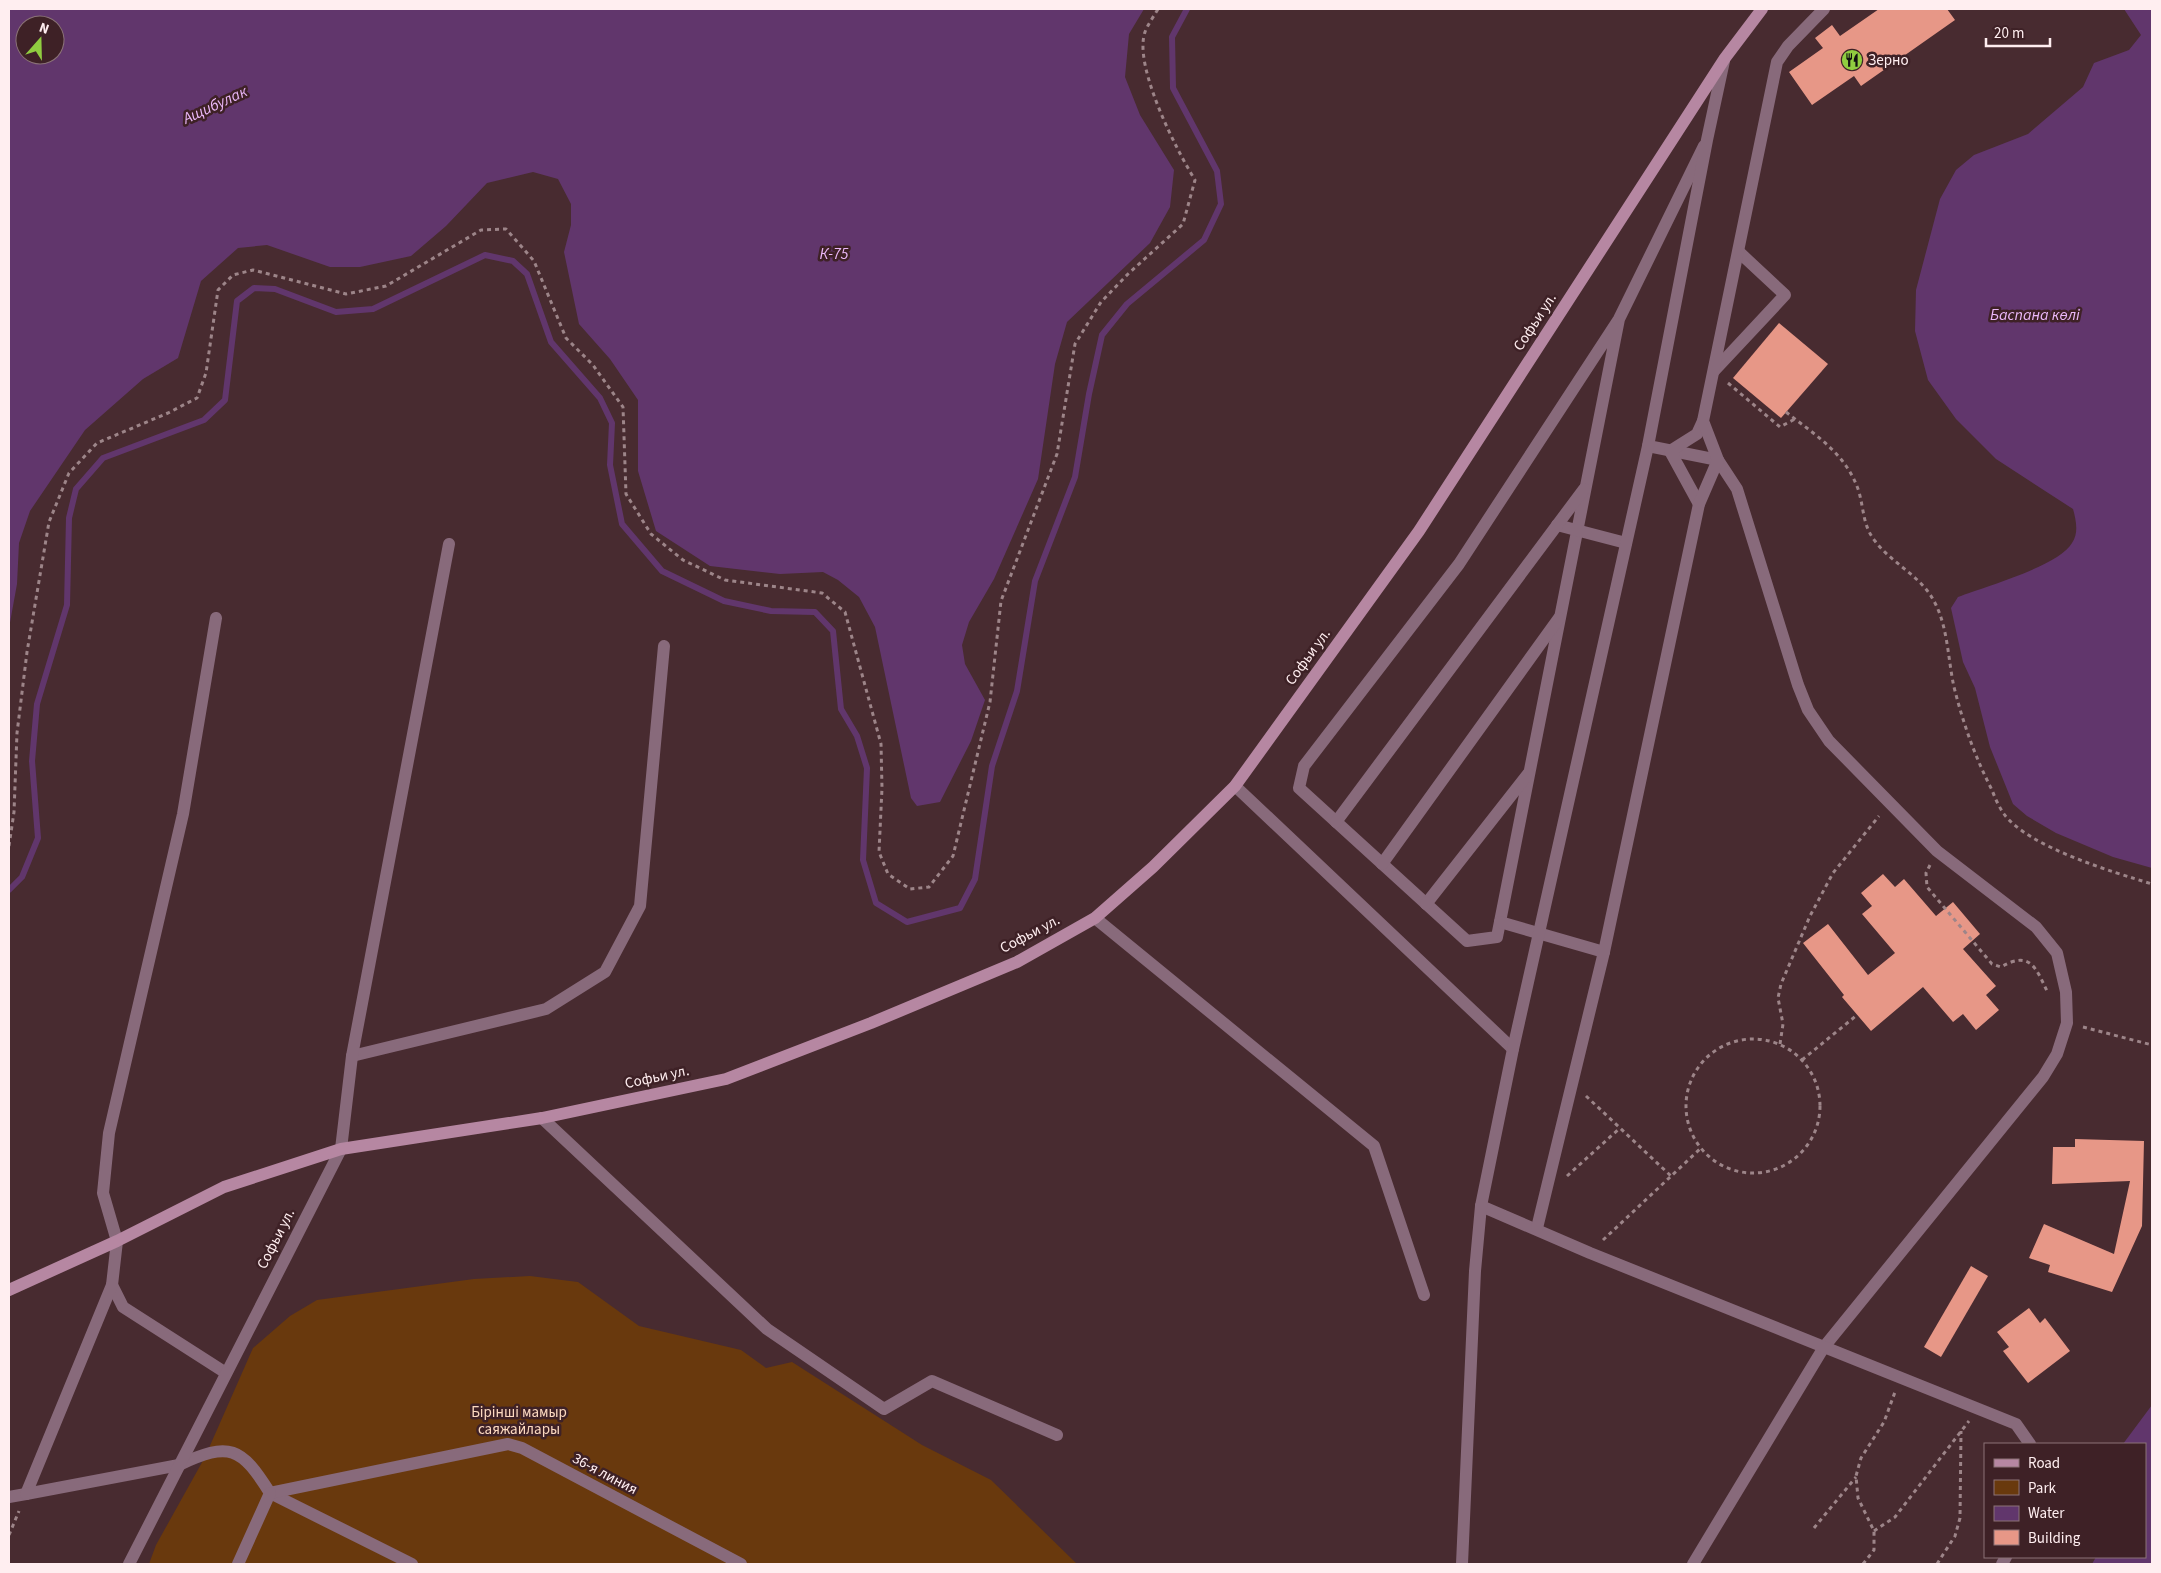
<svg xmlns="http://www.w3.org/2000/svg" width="2161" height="1573" viewBox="0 0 2161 1573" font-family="'Source Sans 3',sans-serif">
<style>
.green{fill:#69390d}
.water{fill:#61366c;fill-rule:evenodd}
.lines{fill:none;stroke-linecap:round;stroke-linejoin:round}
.stream{stroke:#61366c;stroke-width:6}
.building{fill:#e79787}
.path{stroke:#9d8589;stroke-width:3;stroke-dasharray:4 4;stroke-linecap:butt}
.lane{stroke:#886a7b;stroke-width:12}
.street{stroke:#886a7b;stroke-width:12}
.secondary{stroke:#b687a2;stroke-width:12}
.labels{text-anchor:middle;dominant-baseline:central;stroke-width:5;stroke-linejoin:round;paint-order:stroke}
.poi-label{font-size:15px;fill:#ffeef0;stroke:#3e2126;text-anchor:start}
.street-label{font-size:15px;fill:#ffeef0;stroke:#3e2126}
.park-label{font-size:15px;fill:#fcd9c0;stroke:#3e2126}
.water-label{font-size:16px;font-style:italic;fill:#eab7f8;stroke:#3e2126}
</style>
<rect width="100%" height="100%" fill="#482b30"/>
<polygon class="green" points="530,1276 578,1282 639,1326 741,1350 766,1368 792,1362 922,1445 991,1480 1077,1564 149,1564 156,1545 205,1457 253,1348 290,1316 317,1300 474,1279"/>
<g class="water">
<path d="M 9,9 L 1144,9 L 1129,34 L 1125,77 L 1140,115 L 1174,170 L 1170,207 L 1150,243 L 1067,322 L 1055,364 L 1038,479 L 994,579 L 969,622 L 962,645 L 965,664 L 985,700 L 971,741 L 940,802 L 917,806 L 911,798 L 875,627 L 859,597 L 838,580 L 823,572 L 780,574 L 710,566 L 656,531 L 638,471 L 638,400 L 610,359 L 579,324 L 564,252 L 571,225 L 571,204 L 558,179 L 533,172 L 487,183 L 446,226 L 411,256 L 360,267 L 330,267 L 267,245 L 238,248 L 201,281 L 178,358 L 143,379 L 85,430 L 30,511 L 19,543 L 17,584 L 9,628 ZM 25,25 L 55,25 L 55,55 L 25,55 Z"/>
<path d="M 2124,9 L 2152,9 L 2152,868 L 2113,857 L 2056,833 L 2027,816 L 2013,804 L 1990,747 L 1975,688 L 1963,662 L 1951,608 L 1958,597 C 1984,587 2059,566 2072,543 C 2079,533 2076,520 2073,509 L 1996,459 L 1956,419 L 1928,380 L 1915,331 L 1916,290 L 1940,199 L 1956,170 L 1974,155 L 2028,134 L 2083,87 L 2094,63 L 2129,50 L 2141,35 Z"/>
<polygon points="2152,1405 2152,1564 2092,1564 2096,1557 2145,1557 2145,1444 2123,1444"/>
</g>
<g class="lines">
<polyline class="stream" points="9,890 22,877 38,838 32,761 37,704 67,605 69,518 76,489 103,458 204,420 225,400 237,301 254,288 275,289 336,312 373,309 485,255 513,261 527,274 551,342 600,398 612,423 610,465 622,524 662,571 724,601 771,611 815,612 833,631 841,709 857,736 867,768 863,860 876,903 907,922 960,908 975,879 992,766 1017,691 1035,581 1075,477 1089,394 1102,335 1127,304 1204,240 1221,204 1217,171 1173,88 1172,37 1187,9"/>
</g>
<g class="building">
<polygon points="1879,9 1947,9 1955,20 1861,86 1854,76 1812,105 1789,72 1823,48 1815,38 1832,25 1840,36"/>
<polygon points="1779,323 1828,364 1781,418 1733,378"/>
<polygon points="1883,874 1895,887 1904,879 1936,916 1953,902 1980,934 1963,949 1996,986 1986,995 1999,1010 1976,1030 1963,1014 1953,1022 1923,987 1871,1031 1842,997 1844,995 1803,943 1828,924 1868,975 1895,953 1862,914 1872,906 1861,893"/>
<polygon points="2075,1139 2144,1141 2142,1226 2112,1292 2048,1272 2050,1265 2029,1258 2044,1224 2114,1254 2130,1181 2052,1184 2053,1147 2075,1147"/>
<polygon points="1971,1266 1988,1276 1941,1357 1924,1347"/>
<polygon points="2029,1308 2040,1323 2045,1318 2070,1351 2028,1383 2003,1351 2009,1347 1997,1332"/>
</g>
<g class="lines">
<g class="path">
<polyline points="1728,383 1780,427 1795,419"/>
<path d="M 1786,412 C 1815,435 1847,454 1859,492 C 1864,510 1863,526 1875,541 C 1892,564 1922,576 1935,603 C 1948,628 1948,660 1954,687 C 1963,723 1975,757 1992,790 C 1995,798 1999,807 2004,814 C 2028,847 2113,872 2152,884"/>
<path d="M 9,846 L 14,812 L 17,733 L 27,652 L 49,522 L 69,473 L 97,443 L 168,413 L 197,398 L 206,373 L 218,290 L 233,275 L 253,270 L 346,294 L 386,286 L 481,230 L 506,229 L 534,261 L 566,338 L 593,365 L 623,407 L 626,494 L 651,534 L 683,560 L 725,580 L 822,593 L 845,612 L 881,744 L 882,788 L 879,852 L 888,874 L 910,889 L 929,887 L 953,856 L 990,702 L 1001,601 L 1057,454 L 1075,344 L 1101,302 L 1128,274 L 1183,224 L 1195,180 C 1177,151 1133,66 1145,32 C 1148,24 1154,16 1158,9"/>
<path d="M 1930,865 L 1926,873 L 1927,887 L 1992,964 L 2001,967 C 2030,950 2036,968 2047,991"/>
<polyline points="2083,1027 2152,1045"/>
<circle cx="1753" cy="1106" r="67"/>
<polyline points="1780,1044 1783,1024 1778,998 1781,984 1810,916 1833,873 1879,816"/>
<polyline points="1802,1060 1857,1015"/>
<polyline points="1586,1096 1671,1176"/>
<polyline points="1567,1176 1620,1128"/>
<polyline points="1603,1240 1701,1148"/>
<polyline points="1814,1528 1856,1477"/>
<polyline points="1874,1531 1895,1517 1969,1421"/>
<polyline points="9,1535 19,1511"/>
<polyline points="1863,1564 1874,1550 1874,1531 1858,1498 1856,1476 1861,1458 1884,1422 1895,1392"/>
<polyline points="1937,1564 1955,1536 1960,1518 1961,1431"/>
</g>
<g class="lane">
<polyline points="1619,319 1497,937 1467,941 1299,788 1304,766 1459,564 1619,319 1704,146"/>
<polyline points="1714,371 1785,295 1739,252"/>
<polyline points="1648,446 1718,460 1737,489 1798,685 1808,710 1829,741 1937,851 2036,927 2057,953 2066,992 2067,1023 2057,1054 2043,1077 1824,1347 1693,1564"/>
<polyline points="1699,504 1670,451 1697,434 1703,421"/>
<polyline points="1557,525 1626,543"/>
<polyline points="1336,822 1584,489"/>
<polyline points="1382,864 1559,618"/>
<polyline points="1426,904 1528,774"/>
<polyline points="1500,922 1604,952"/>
<polyline points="542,1118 767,1329 884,1409 932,1381 1057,1435"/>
<polyline points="1481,1206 1590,1253 2016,1424 2030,1444"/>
<polyline points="1537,1228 1604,952 1699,504 1718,460 1703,421 1777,62 1788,46 1824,9"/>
<polyline points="112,1285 123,1307 226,1373"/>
<polyline points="270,1493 412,1564"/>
<polyline points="9,1497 26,1494"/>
<polyline points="2002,1564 2006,1557"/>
</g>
<g class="street">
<polyline points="1235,786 1513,1049"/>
<polyline points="1095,918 1374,1146 1424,1295"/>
<polyline points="352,1056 546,1009 605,972 640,906 664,646"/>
<polyline points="270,1493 508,1444 522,1448 741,1564"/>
<polyline points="26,1494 112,1285 117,1241 103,1193 109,1133 183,814 216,618"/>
<path d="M 26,1494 L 179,1465 C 230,1441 241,1447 270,1493"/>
<polyline points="129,1564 341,1149 352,1056 449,544"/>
<polyline points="238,1564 270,1493"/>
<polyline points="1462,1564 1475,1271 1481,1206 1513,1049 1648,446 1707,140 1724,61"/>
</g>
<polyline class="secondary" points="9,1290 117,1241 224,1187 341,1149 542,1118 726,1079 871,1023 1017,962 1095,918 1153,867 1235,786 1419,531 1725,58 1762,9"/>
</g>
<defs>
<g id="restaurant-disc" transform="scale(1.125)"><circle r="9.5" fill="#90cd40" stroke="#3e2126"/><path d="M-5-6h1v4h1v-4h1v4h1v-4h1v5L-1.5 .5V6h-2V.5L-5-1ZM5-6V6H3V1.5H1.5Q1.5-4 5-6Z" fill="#111"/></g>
</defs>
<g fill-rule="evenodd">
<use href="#restaurant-disc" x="1852" y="60"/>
</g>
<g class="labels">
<g class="poi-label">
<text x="1868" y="60">Зерно</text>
</g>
<g class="street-label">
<text transform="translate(1535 322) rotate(-57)">Софьи ул.</text>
<text transform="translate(1308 657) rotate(-54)">Софьи ул.</text>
<text transform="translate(1030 934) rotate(-28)">Софьи ул.</text>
<text transform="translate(657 1077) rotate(-12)">Софьи ул.</text>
<text transform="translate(276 1239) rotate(-63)">Софьи ул.</text>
<text transform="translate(605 1474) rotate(28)">36-я линия</text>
</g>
<g class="park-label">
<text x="519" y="1412">Бірінші мамыр<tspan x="519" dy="17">саяжайлары</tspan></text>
</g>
<g class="water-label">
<text transform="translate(215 105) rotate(-25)">Ащибулак</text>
<text x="834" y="254">К-75</text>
<text x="2035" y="315">Баспана көлі</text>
</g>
</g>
<rect width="2161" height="1573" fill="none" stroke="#ffeef0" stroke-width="20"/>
<rect x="1984" y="1443" width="162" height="115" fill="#3e2126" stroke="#8b7377"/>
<rect x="1994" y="1459" width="25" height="8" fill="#b687a2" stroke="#8b7377"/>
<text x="2028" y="1468" font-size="15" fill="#ffeef0">Road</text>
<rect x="1994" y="1480" width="25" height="15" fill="#69390d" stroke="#8b7377"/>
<text x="2028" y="1493" font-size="15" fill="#ffeef0">Park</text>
<rect x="1994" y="1506" width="25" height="15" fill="#61366c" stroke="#8b7377"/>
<text x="2028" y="1518" font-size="15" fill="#ffeef0">Water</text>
<rect x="1994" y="1530" width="25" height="15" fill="#e79787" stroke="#8b7377"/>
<text x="2028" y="1543" font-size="15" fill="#ffeef0">Building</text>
<g transform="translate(40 40) rotate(20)"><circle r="24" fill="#3e2126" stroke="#8b7377"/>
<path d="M0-4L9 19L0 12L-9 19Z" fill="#90cd40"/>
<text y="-8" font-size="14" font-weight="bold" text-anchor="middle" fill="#ffeef0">N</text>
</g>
<path d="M1986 38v8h64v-8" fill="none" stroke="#ffeef0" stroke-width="2.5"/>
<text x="1994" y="38" font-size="15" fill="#ffeef0" stroke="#3e2126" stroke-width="4" paint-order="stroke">20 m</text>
</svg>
